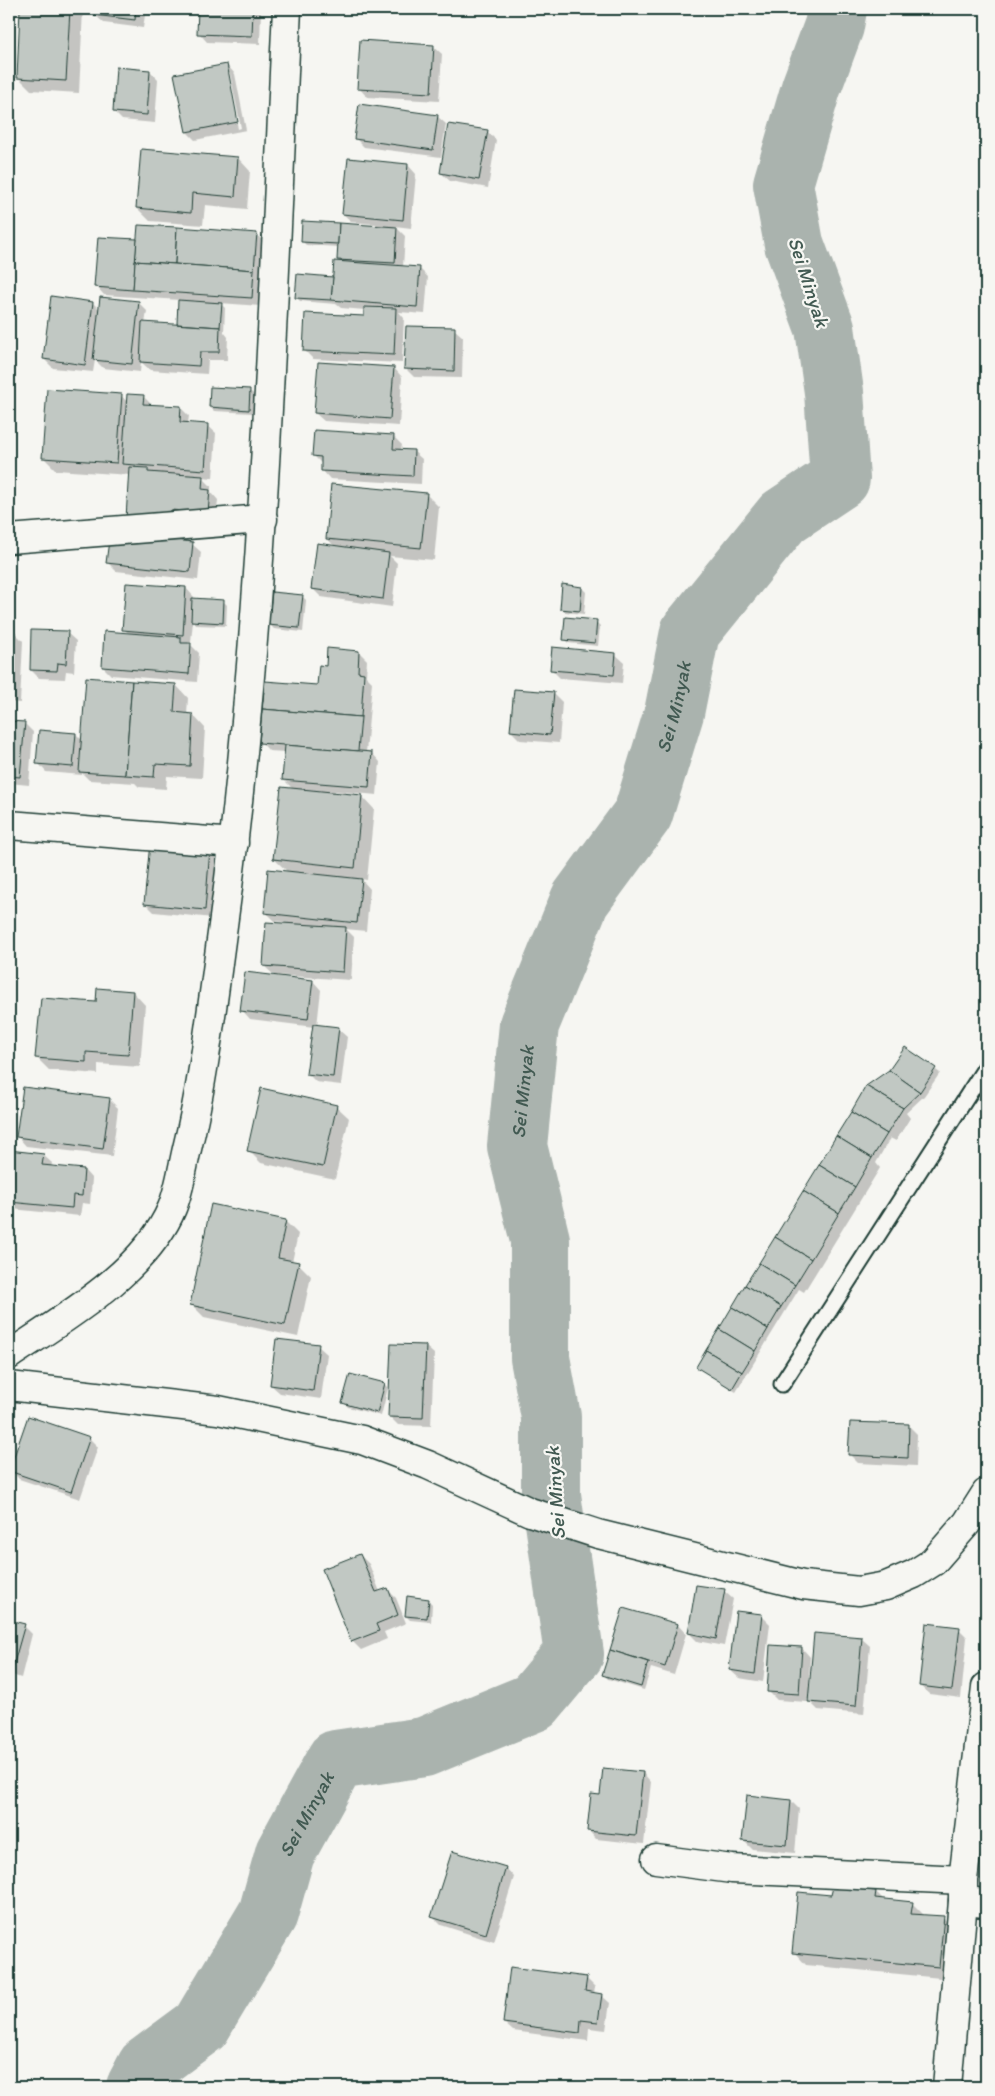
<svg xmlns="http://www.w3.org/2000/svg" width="995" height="2096" viewBox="0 0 995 2096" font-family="Itim,sans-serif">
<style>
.shadow{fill:#0003;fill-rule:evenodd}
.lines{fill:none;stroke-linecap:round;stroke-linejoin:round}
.river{stroke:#aab3ae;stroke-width:60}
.building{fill:#c1c8c3;stroke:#1f3d34}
.service-casing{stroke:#1f3d34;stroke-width:19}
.minor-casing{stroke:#1f3d34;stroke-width:31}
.service{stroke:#f6f6f2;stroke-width:15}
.minor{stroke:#f6f6f2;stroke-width:28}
.labels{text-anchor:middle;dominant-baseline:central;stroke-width:4.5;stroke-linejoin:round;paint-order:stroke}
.water-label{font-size:20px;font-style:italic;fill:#425a52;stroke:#f6f6f2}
</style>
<rect width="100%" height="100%" fill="#f6f6f2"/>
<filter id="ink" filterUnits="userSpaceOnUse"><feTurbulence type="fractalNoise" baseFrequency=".02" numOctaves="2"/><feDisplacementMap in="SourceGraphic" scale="10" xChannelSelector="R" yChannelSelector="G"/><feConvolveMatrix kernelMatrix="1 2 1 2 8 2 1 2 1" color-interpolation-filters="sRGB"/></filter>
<g filter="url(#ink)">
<g class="shadow">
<polygon points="9,9 13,9 9,74"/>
<polygon points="22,9 83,9 79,93 31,90 18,77"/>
<polygon points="96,9 146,9 143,28 104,23 95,15"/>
<polygon points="200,9 261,9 260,44 207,42 199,33"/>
<polygon points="433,46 442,54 439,101 367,97 359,88"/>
<path d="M 227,65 L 235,74 L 246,130 L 195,140 L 187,132 ZM 228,73 L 230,73 L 241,128 L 238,129 Z"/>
<polygon points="150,71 158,79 155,123 122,120 114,112"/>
<polygon points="437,116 446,124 441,157 364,147 355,138"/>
<polygon points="487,131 496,140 488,188 450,181 441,173"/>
<polygon points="238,158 250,171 247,209 205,205 203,225 150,221 137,208"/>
<polygon points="408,165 416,174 411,228 395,226 405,236 403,267 419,268 428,277 425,314 399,312 404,318 402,363 313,359 304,350 365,317 365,310 341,308 336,304 300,301 296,297 334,278 342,263 338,259 339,247 306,245 302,241 376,227 376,224 352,222 343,214"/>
<polygon points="256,234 265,243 260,306 220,303 225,308 224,332 228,337 227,360 208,360 207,374 150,370 141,362 140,372 103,368 95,360 93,372 53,368 44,359 93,303 100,310 138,302 147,311 145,324 180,326 178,324 180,300 104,295 96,286 138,241"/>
<polygon points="454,329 463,337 462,378 414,377 406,369"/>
<polygon points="394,368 402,377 399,426 324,421 315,413"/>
<polygon points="250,391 254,395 253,413 214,411 210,407"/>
<polygon points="121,395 127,402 143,396 152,405 180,407 189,416 188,423 207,425 216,433 213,478 202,477 211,486 211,492 218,500 216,520 178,530 130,475 56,470 44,458"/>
<polygon points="393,436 402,445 401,450 413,451 422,459 421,484 330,479 322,470 322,464 314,456"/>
<polygon points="426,494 439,507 434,560 390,556 397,563 392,607 321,597 312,588 336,547 327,539"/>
<polygon points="192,544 201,552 198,580 116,571 107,562"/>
<polygon points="127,584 186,588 194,597 194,600 223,601 227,605 226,626 196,625 193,621 191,642 188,642 199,653 197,682 111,675 103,667 129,634 124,629"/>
<polygon points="582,588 586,592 584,614 565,612 561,608"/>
<polygon points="302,596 306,600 303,632 274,629 270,625"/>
<polygon points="596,622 600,626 598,646 568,643 564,639"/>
<polygon points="9,633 15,633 23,641 20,703 9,702"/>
<polygon points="67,633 76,641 74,672 66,671 65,679 39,678 31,670"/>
<polygon points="359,652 367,660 366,676 372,682 366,753 372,753 380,762 377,795 335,791 335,794 362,796 374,809 367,880 361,879 370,889 366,931 346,929 354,937 351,980 274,975 264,966 285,922 274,921 265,912 288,872 274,859 293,789 283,779 285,752 269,751 261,742 318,686 327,667"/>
<polygon points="615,654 624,662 622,683 560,678 551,669"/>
<polygon points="176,685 188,698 187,715 193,715 205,728 202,778 167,776 166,789 139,787 135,783 89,780 82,773 82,775 46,772 38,763 76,734 83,741"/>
<polygon points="553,693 562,702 559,743 520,740 511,731"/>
<polygon points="9,722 25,724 33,732 29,785 9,783"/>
<polygon points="210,850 218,858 213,918 154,912 146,904"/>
<polygon points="313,981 321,990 317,1026 338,1029 347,1037 341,1085 316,1082 308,1074 314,1027 250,1019 242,1010"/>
<polygon points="133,992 145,1005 140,1067 98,1064 98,1074 49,1070 37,1058 97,1003"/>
<polygon points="906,1048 940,1073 924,1096 906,1113 910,1118 896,1141 890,1138 876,1163 880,1168 804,1292 799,1289 736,1392 697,1367"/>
<polygon points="109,1099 118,1108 112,1156 26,1146 18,1137"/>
<polygon points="336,1106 349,1118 335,1179 261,1163 248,1150"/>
<polygon points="9,1151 43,1155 52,1163 51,1167 84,1170 92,1179 90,1204 82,1203 80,1216 12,1209 9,1206"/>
<polygon points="285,1221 298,1234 292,1262 298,1263 311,1276 298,1337 204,1317 191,1304"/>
<polygon points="318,1346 327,1354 321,1399 280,1393 271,1385"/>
<polygon points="425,1346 434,1354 431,1426 398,1425 390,1417"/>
<polygon points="384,1384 388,1388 381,1416 348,1407 344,1403"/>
<polygon points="9,1413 15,1419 9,1456"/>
<polygon points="909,1426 917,1434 916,1466 858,1463 850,1455"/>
<polygon points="89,1438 98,1447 80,1499 19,1479 11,1470"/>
<polygon points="360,1555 369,1564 380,1592 387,1589 396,1598 406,1623 384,1632 387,1639 361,1650 352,1641"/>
<polygon points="724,1591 733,1599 724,1646 697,1641 689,1633"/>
<polygon points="428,1600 432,1604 431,1622 410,1620 406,1616"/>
<polygon points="761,1615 770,1624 763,1682 739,1678 730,1670"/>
<polygon points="9,1621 24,1626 32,1634 21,1678 9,1674"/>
<polygon points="678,1625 686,1634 674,1675 651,1668 644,1690 608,1679 604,1675 612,1650"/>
<polygon points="959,1629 967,1637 961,1698 929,1694 920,1686"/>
<polygon points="861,1638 870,1646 864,1714 818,1710 807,1699 807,1702 777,1700 768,1691 802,1648 810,1657 809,1679 811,1679"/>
<polygon points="643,1773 651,1782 644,1844 596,1839 588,1830 601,1796"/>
<polygon points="791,1801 799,1809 795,1853 752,1849 744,1841"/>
<polygon points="506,1868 514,1877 494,1942 441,1925 433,1917"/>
<polygon points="876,1892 884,1900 912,1903 925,1916 943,1918 956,1930 951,1979 806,1965 794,1952 833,1896"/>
<polygon points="586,1978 595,1987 594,1994 601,1995 610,2003 606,2030 589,2028 588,2041 513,2031 504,2023"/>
</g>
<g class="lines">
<path class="river" id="s1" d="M 136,2087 L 147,2066 L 201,2026 L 268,1914 L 285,1853 L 336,1760 L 424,1747 L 534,1702 L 574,1654 L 551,1495 L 551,1417 L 540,1358 L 540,1240 L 517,1146 L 529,1025 L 580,900 L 643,814 L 674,713 L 690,632 L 783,517 L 840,479 L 834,392 L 825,328 L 794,244 L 783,184 L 811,88 L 834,26 L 837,9"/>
</g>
<g class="building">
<polygon points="20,9 70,9 66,81 17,78"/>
<polygon points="95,9 136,9 135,20 94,15"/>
<polygon points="198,9 253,9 252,36 197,34"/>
<polygon points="360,40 434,45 431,93 357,89"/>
<polygon points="227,64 238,122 186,132 174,74"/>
<polygon points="116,67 150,70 147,115 113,112"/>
<polygon points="359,104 438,115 433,150 354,139"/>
<polygon points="448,124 488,130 479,180 440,173"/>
<polygon points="141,149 238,157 235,197 192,193 191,213 136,208"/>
<polygon points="348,158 408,164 403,220 342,214"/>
<polygon points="302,221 339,223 338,244 301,242"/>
<polygon points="339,223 397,227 395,263 337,260"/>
<polygon points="138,225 177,227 175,264 135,261"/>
<polygon points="177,227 257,233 254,270 175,264"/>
<polygon points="98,237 137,239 133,290 94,287"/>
<polygon points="135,261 254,270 252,298 133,290"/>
<polygon points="334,261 420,267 417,307 331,300"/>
<polygon points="297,274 333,277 331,300 295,298"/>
<polygon points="51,296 93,302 85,365 43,359"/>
<polygon points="100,297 139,301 132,364 93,360"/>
<polygon points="178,300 222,303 220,327 177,324"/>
<polygon points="364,307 396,308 394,355 303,351 305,313 364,316"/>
<polygon points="142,322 220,327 219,352 200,352 199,366 140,362"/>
<polygon points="406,326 455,327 454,371 404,369"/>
<polygon points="318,362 394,367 390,419 314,413"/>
<polygon points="210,387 250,389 249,410 209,407"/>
<polygon points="47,389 122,394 117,463 42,458"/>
<polygon points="127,394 144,395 143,404 181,406 180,422 208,424 205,470 122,464"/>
<polygon points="314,430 394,435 393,449 414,450 413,476 321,471 321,457 312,456"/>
<polygon points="129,467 148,468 148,472 203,476 202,489 210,490 208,513 171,510 170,523 126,519"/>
<polygon points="331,484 427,493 421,548 326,539"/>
<polygon points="110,533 193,542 190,572 106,563"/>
<polygon points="317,543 389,553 383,599 311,589"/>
<polygon points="126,583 186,587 183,635 122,630"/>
<polygon points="562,584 582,587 580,611 560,609"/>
<polygon points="272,592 303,595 299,628 268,625"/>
<polygon points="192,598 224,600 223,623 191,621"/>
<polygon points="565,617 597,620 595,643 563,640"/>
<polygon points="31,630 68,631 66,664 58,663 57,671 30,670"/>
<polygon points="9,631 15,632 12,695 9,695"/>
<polygon points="104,631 181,637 181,643 191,643 189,674 102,667"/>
<polygon points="552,647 616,653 614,675 550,670"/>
<polygon points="327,648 359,651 358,672 364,673 361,717 262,709 265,681 317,685 319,665 326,666"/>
<polygon points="86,677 132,681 125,775 79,772"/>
<polygon points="132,681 176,684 174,712 193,714 190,766 155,764 154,777 125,775"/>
<polygon points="514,689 554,692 550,735 510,731"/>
<polygon points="262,709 361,717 358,751 259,743"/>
<polygon points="9,721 25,722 20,777 9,776"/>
<polygon points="39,730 76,733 73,767 36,764"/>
<polygon points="285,745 372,752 369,787 282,780"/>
<polygon points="281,787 362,795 355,868 273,859"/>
<polygon points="150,843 210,849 205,910 144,904"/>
<polygon points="268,869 362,879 357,923 264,913"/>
<polygon points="266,922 346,927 343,972 263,966"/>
<polygon points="245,972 313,980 308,1019 240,1011"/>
<polygon points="97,988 133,991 128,1055 86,1052 86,1062 35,1058 41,998 96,1002"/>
<polygon points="313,1024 339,1027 333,1077 306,1074"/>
<polygon points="905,1047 936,1068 920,1092 889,1070"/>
<polygon points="889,1070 920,1092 903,1108 866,1086"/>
<polygon points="866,1086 903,1108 887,1134 851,1112"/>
<polygon points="23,1087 110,1098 103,1149 16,1137"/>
<polygon points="261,1088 337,1105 323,1167 247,1151"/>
<polygon points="851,1112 887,1134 872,1158 836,1136"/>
<polygon points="836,1136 872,1158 855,1187 819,1165"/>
<polygon points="9,1150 44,1154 42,1165 84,1169 82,1196 73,1195 72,1208 9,1202"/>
<polygon points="819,1165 855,1187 839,1213 803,1191"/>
<polygon points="803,1191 839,1213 811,1259 775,1237"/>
<polygon points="211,1204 286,1220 278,1258 299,1262 285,1325 190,1305"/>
<polygon points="775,1237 811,1259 795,1285 759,1263"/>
<polygon points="759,1263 795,1285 781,1307 745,1285"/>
<polygon points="745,1285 781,1307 768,1329 732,1307"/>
<polygon points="732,1307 768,1329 755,1351 719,1329"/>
<polygon points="719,1329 755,1351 742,1372 706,1350"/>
<polygon points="276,1339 319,1344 313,1391 270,1385"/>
<polygon points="391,1344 426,1345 423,1418 388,1417"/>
<polygon points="706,1350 742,1372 732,1389 696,1367"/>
<polygon points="350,1374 385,1383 377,1413 342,1403"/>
<polygon points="28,1416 90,1437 71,1492 9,1471"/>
<polygon points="850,1422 909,1424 908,1458 848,1455"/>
<polygon points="360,1554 376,1592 388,1588 398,1615 376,1624 379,1631 351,1642 322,1569"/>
<polygon points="696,1585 725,1589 716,1639 688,1633"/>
<polygon points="407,1596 429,1599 427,1618 405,1616"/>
<polygon points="623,1608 678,1624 665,1667 610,1650"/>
<polygon points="736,1611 762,1614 755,1674 729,1670"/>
<polygon points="9,1620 25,1624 12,1670 9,1669"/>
<polygon points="926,1623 960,1627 952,1690 919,1686"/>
<polygon points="814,1633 862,1637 856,1706 808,1702"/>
<polygon points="770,1645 802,1647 799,1694 767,1692"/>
<polygon points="610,1650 648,1662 641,1687 602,1675"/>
<polygon points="603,1768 643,1772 636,1836 587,1831 591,1794 600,1795"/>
<polygon points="747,1795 791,1800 787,1845 742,1841"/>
<polygon points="452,1851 506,1867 486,1934 431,1917"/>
<polygon points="833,1887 876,1891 875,1898 913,1902 911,1914 944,1916 939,1967 792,1953 798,1892 831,1895"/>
<polygon points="510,1967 587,1977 585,1991 602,1994 598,2022 581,2020 580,2033 503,2023"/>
</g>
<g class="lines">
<g class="service-casing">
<polyline id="service" points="782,1384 986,1067"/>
</g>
<g class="minor-casing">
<g id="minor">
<polyline points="9,539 263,519"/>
<polyline points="9,825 234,843"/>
<path d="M 9,1355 C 63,1319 146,1271 172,1208 C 179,1191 182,1171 186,1153 C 204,1080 212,1007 222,933 C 264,627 272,317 287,9"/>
<polyline points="9,1386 218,1410 362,1440 428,1465 530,1512 598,1534 803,1585 859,1591 886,1586 914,1574 933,1562 967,1523 986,1493"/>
<polyline points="656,1859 732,1869 963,1880"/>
<polyline points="963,1901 986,1903"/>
<polyline points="947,2087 963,1901 963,1880 986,1687"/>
</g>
</g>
<use href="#service" class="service"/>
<use href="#minor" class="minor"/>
</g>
</g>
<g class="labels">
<g class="water-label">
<text transform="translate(809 282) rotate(72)">Sei Minyak</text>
<text stroke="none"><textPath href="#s1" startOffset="1649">Sei Minyak</textPath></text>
<text stroke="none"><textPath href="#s1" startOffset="1229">Sei Minyak</textPath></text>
<text transform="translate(555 1493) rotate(-94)">Sei Minyak</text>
<text stroke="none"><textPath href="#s1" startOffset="329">Sei Minyak</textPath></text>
</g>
</g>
<rect width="995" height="2096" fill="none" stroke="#f6f6f2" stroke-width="30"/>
<rect x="15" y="15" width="965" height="2066" fill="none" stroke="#1f3d34" stroke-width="2" filter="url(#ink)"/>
</svg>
